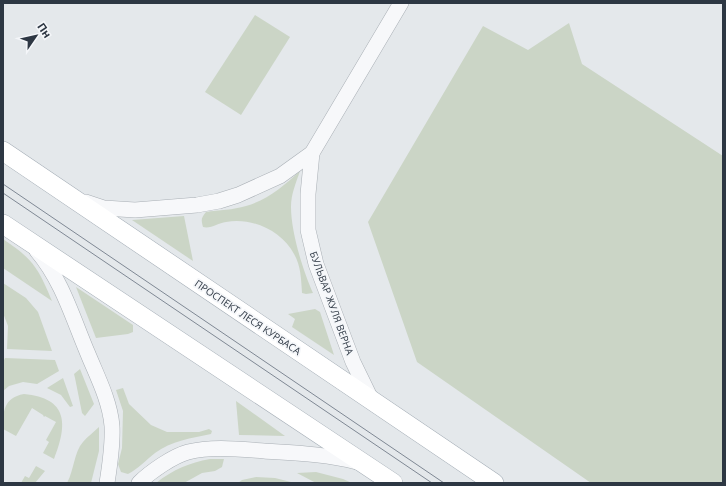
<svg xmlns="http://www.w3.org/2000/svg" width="726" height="486" viewBox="0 0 726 486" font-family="'Open Sans',sans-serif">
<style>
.green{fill:#cbd5c6}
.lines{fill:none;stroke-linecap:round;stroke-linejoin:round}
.minor-casing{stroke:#a9afb5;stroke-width:16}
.major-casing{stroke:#a4adb6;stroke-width:20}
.minor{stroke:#f7f8fa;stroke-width:15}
.major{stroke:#fff;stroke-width:19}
.tram{stroke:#7f8894;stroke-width:1}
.labels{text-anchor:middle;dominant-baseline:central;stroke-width:3.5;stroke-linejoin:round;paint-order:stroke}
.street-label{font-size:10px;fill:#2d3743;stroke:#f4f6f9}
</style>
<rect width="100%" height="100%" fill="#e4e8eb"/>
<g class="green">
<polygon points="255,15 290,37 241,115 205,92"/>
<polygon points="569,23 582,64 723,156 723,483 591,483 417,362 368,222 483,26 528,50"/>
<path d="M 300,171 C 296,183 291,194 291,207 C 291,232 303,271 313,293 L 306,294 L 302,293 C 301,279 301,266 294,254 C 282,231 252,217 226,222 C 218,223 211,229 203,227 C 201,220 201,218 206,212 C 219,210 233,210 246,206 C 267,200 284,186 300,171 Z"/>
<polygon points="184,216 193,261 132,220"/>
<path d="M 3,239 C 34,260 38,268 52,301 L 3,268 Z"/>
<polygon points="3,283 26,298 38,312 52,351 7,349 8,326 3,313"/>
<polygon points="76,287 133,325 133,332 128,334 96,338"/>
<polygon points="315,309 320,312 334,355 292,327 295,319 288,314"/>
<polygon points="5,358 55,360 59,371 37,384 23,382 9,386 3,391 3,362"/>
<polygon points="80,369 94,404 85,416 82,413 75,378 74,374"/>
<polygon points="63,378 73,406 70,407 61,395 47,388"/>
<path d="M 123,388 L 129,404 L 151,425 L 167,432 L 199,432 L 209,429 L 212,431 L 211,434 C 192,438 171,441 155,453 C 146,460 138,469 128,474 L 121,472 L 118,464 L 122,448 L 123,411 L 116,390 Z"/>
<path d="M 24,394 C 68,398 68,424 54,459 L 43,453 L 49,442 L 46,440 L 56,422 L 45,416 L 44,417 L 43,415 L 32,408 L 16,436 L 3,429 C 3,412 3,398 24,394 Z"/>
<polygon points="236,401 285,436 239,435"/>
<path d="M 99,427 L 99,451 L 91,483 L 67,483 C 74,470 74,452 83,442 C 88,436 94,432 99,427 Z"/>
<path d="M 210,459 L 224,459 L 222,467 L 215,471 L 202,473 L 184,483 L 156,483 C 174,469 189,463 210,459 Z"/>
<polygon points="36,466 45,471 35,483 21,483 25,476 29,478"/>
<polygon points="316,472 343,479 352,483 316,483 297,473"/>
<polygon points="256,477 275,478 295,483 238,483 242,480"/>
</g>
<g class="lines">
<g class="minor-casing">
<g id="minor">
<polyline points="312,153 308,194 308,230 316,264 353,362 372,401"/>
<polyline points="86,202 104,208 135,210 197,205 219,201 238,195 280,176 312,153 401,3"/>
<path d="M 37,251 C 62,280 73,319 88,354 C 97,376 110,401 112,426 C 113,445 110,464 107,483"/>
<path d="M 139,483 C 150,472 173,456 188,452 C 212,446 238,449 264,451 C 295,453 326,454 357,462"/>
</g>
</g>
<g class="major-casing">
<g id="major">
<polyline points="3,151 494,483"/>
<polyline points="3,224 393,483"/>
</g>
</g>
<use href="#minor" class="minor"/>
<use href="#major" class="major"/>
<g class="tram">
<polyline points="3,184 444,483"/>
<polyline points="3,193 432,483"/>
</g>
</g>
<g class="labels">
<g class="street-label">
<text transform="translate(332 303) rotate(70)">БУЛЬВАР ЖУЛЯ ВЕРНА</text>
<text transform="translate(248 317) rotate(34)">ПРОСПЕКТ ЛЕСЯ КУРБАСА</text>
</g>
</g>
<rect width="726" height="486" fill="none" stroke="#2d3743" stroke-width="8"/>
<g transform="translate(36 36) rotate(56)" stroke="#f4f6f9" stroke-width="3" paint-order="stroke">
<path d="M0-3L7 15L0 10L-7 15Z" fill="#2d3743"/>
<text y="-6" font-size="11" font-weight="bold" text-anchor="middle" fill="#2d3743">Пн</text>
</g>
</svg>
